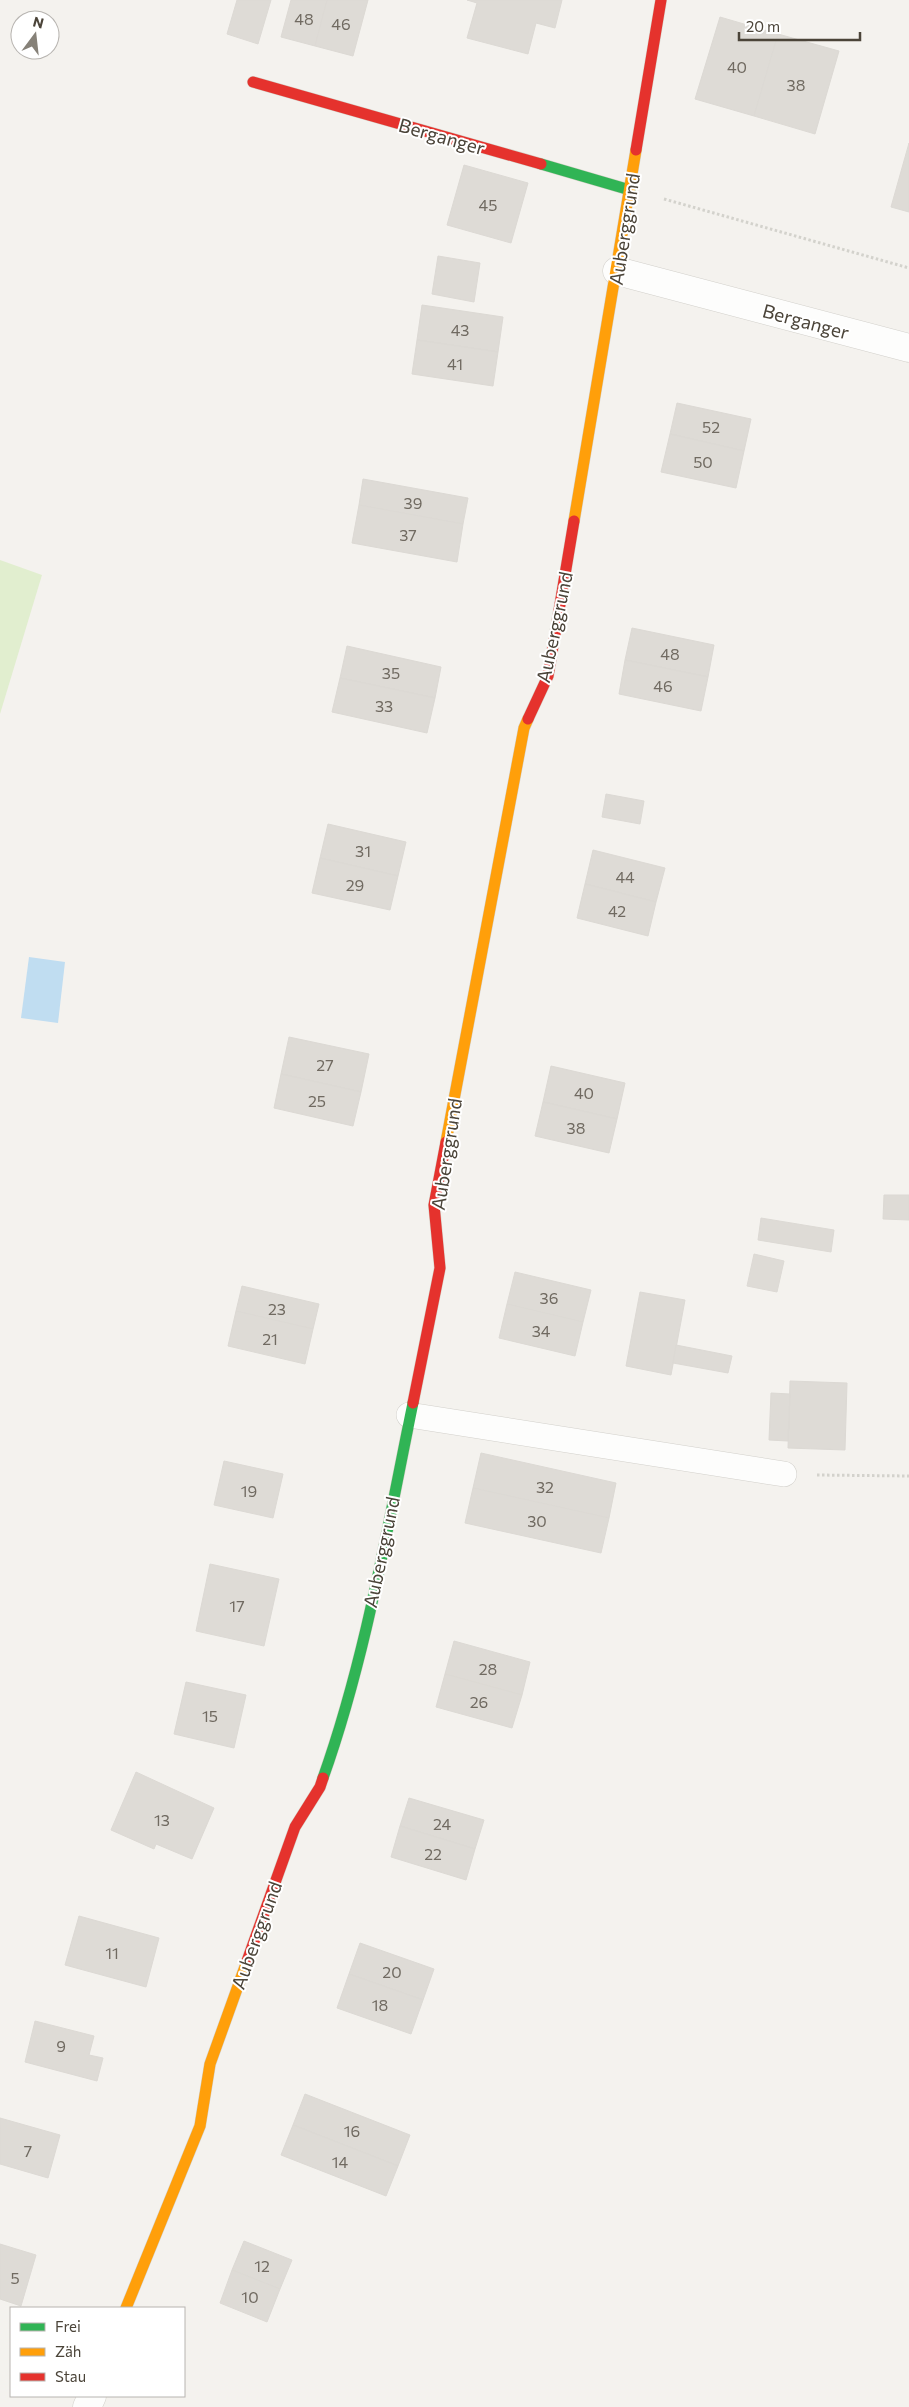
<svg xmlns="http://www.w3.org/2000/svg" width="909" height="2407" viewBox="0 0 909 2407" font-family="Commissioner,sans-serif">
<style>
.green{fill:#e1eecf}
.water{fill:#c0ddf1}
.building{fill:#dedbd6;stroke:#dcd9d4}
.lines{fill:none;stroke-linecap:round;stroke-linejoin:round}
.lane-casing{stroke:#d2d0cb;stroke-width:26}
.street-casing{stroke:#d2d0cb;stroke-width:29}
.fast-casing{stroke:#d3cfc5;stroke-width:12}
.slow-casing{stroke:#d3cfc5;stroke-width:12}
.jam-casing{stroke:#d3cfc5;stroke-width:12}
.path{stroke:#d3d2cc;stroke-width:3;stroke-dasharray:2.5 2.5;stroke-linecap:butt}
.lane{stroke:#fdfdfc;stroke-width:25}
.street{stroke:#fdfdfc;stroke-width:28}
.fast{stroke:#30b455;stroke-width:11}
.slow{stroke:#ff9f0a;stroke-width:11}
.jam{stroke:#e5322d;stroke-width:11}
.labels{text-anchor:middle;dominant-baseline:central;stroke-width:4;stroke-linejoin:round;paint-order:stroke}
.number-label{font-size:16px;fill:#706a61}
.street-label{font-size:19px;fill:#4b4439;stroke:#fff}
</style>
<rect width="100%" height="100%" fill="#f4f2ee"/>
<polygon class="green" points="0,560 42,575 0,714"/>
<polygon class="water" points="29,957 65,962 58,1023 21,1018"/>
<g class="building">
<polygon points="237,0 271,0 258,44 227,34"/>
<polygon points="291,0 327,0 315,46 281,37"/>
<polygon points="327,0 368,0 353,56 315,46"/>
<polygon points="467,0 562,0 555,28 536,23 528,54 467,38 477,3"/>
<polygon points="720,17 778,34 754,116 695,99"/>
<polygon points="778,34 839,51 815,134 754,116"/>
<polygon points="909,143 909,212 891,207"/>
<polygon points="464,165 528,183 511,243 447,225"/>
<polygon points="438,256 480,263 474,302 432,294"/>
<polygon points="422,305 503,317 498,352 417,340"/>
<polygon points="417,340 498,352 493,386 412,374"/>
<polygon points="677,403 751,419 744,451 670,434"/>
<polygon points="670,434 744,451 736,488 661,472"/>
<polygon points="363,479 468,498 463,524 359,505"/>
<polygon points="359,505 463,524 457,562 352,543"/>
<polygon points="632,628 714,645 708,677 625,660"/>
<polygon points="347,646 441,667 435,698 340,678"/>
<polygon points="625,660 708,677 701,711 619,694"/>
<polygon points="340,678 435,698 427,733 332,712"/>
<polygon points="606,794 644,801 640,824 602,817"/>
<polygon points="328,824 406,842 398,876 320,858"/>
<polygon points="593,850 665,868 656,902 585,884"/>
<polygon points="320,858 398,876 390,910 312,893"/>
<polygon points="585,884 656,902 648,936 577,918"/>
<polygon points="289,1037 369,1054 361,1092 281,1074"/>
<polygon points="551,1066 625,1083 617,1119 543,1102"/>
<polygon points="281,1074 361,1092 353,1126 274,1108"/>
<polygon points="543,1102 617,1119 609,1153 535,1136"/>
<polygon points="884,1195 909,1195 909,1220 883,1219"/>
<polygon points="761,1218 834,1230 831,1252 758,1240"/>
<polygon points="754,1254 784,1261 777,1292 747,1286"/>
<polygon points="515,1272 591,1290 583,1322 507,1304"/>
<polygon points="242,1286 319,1304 313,1329 236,1311"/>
<polygon points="640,1292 685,1300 671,1375 626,1366"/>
<polygon points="507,1304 583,1322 575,1356 499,1338"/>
<polygon points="236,1311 313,1329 305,1364 228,1346"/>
<polygon points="676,1345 732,1356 728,1373 673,1363"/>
<polygon points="790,1381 847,1383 845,1450 788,1448"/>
<polygon points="771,1393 790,1394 788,1441 769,1440"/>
<polygon points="481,1453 616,1483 609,1518 473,1488"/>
<polygon points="224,1461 283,1474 273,1518 214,1505"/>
<polygon points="473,1488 609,1518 601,1553 465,1523"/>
<polygon points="210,1564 279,1579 264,1646 196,1631"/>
<polygon points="454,1641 530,1662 522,1695 445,1674"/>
<polygon points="445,1674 522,1695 512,1728 436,1707"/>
<polygon points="186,1682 246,1695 234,1748 174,1734"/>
<polygon points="136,1772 214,1808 192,1859 156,1844 154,1849 111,1830"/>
<polygon points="409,1798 484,1820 475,1849 400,1826"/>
<polygon points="400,1826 475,1849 466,1880 391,1857"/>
<polygon points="79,1916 159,1938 146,1987 65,1965"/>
<polygon points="360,1943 434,1969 423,2000 349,1974"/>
<polygon points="349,1974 423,2000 411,2034 337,2008"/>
<polygon points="35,2021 94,2036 89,2055 103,2058 97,2081 25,2062"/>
<polygon points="305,2094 410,2135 398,2166 293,2125"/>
<polygon points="0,2118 60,2135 48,2178 0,2164"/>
<polygon points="293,2125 398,2166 386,2196 281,2155"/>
<polygon points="244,2241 292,2260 280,2289 232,2270"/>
<polygon points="0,2244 36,2255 21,2306 0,2299"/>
<polygon points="232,2270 280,2289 267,2322 220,2303"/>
</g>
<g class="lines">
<g class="lane-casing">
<polyline id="lane" points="409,1415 784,1474"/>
</g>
<g class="street-casing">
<g id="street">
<polyline points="617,271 909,348"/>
<polyline points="87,2407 92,2396"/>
</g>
</g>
<g class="fast-casing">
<g id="fast">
<polyline points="541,164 630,190"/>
<path d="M 323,1778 C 366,1657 387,1529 413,1403"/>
</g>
</g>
<g class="slow-casing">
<g id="slow">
<polyline points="574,521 636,150"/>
<polyline points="446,1142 524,728 528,719"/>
<polyline points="126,2308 200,2126 210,2064 247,1961"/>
</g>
</g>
<g class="jam-casing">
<g id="jam">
<polyline points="253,82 541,164"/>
<polyline points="636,150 661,0"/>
<polyline points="528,719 548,676 574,521"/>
<polyline points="413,1403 440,1268 434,1205 446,1142"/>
<polyline points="247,1961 295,1827 320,1787 323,1778"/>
</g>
</g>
<g class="path">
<polyline points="664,199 909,268"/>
<polyline points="817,1475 909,1476"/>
</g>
<use href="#lane" class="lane"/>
<use href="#street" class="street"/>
<use href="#fast" class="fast"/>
<use href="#slow" class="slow"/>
<use href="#jam" class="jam"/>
</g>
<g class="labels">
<g class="number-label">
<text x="304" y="18">48</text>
<text x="341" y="23">46</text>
<text x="737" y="66">40</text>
<text x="796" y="84">38</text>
<text x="488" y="204">45</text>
<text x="460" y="329">43</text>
<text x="455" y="363">41</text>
<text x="711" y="426">52</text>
<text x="703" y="461">50</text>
<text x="413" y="502">39</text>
<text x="408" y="534">37</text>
<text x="670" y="653">48</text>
<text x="391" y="672">35</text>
<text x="663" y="685">46</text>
<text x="384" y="705">33</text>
<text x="363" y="850">31</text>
<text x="625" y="876">44</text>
<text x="355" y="884">29</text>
<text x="617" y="910">42</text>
<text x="325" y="1064">27</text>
<text x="584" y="1092">40</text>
<text x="317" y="1100">25</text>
<text x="576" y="1127">38</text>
<text x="549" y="1297">36</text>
<text x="277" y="1308">23</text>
<text x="541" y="1330">34</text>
<text x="270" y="1338">21</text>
<text x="545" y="1486">32</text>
<text x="249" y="1490">19</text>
<text x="537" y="1520">30</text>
<text x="237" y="1605">17</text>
<text x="488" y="1668">28</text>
<text x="479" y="1701">26</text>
<text x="210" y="1715">15</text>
<text x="162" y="1819">13</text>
<text x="442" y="1823">24</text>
<text x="433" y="1853">22</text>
<text x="112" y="1952">11</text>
<text x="392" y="1971">20</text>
<text x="380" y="2004">18</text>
<text x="61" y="2045">9</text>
<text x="352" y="2130">16</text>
<text x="28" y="2150">7</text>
<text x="340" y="2161">14</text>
<text x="262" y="2265">12</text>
<text x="15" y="2277">5</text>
<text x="250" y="2296">10</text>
</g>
<g class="street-label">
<text transform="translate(442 136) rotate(16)">Berganger</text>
<text transform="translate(624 229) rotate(-81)">Auberggrund</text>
<text transform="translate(806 321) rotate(15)">Berganger</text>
<text transform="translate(554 627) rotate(-78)">Auberggrund</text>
<text transform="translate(446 1154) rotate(-81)">Auberggrund</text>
<text transform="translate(381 1552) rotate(-78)">Auberggrund</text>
<text transform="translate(256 1935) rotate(-70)">Auberggrund</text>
</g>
</g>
<rect x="10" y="2307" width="175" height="90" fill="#ffffff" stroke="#b7b4b0"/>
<rect x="20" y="2323" width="25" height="8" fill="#30b455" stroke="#b7b4b0"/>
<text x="55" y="2332" font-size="15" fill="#4b4439">Frei</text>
<rect x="20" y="2348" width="25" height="8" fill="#ff9f0a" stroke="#b7b4b0"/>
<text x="55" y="2357" font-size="15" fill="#4b4439">Zäh</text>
<rect x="20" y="2373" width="25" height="8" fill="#e5322d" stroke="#b7b4b0"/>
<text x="55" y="2382" font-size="15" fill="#4b4439">Stau</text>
<g transform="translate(35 35) rotate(15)"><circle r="24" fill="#ffffff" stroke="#b7b4b0"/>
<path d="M0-4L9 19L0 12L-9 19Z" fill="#868178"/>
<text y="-8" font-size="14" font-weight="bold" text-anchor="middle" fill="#4b4439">N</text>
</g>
<path d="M739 32v8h121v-8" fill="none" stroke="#4b4439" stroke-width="2.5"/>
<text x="746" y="32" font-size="15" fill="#4b4439" stroke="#ffffff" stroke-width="4" paint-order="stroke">20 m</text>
</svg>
